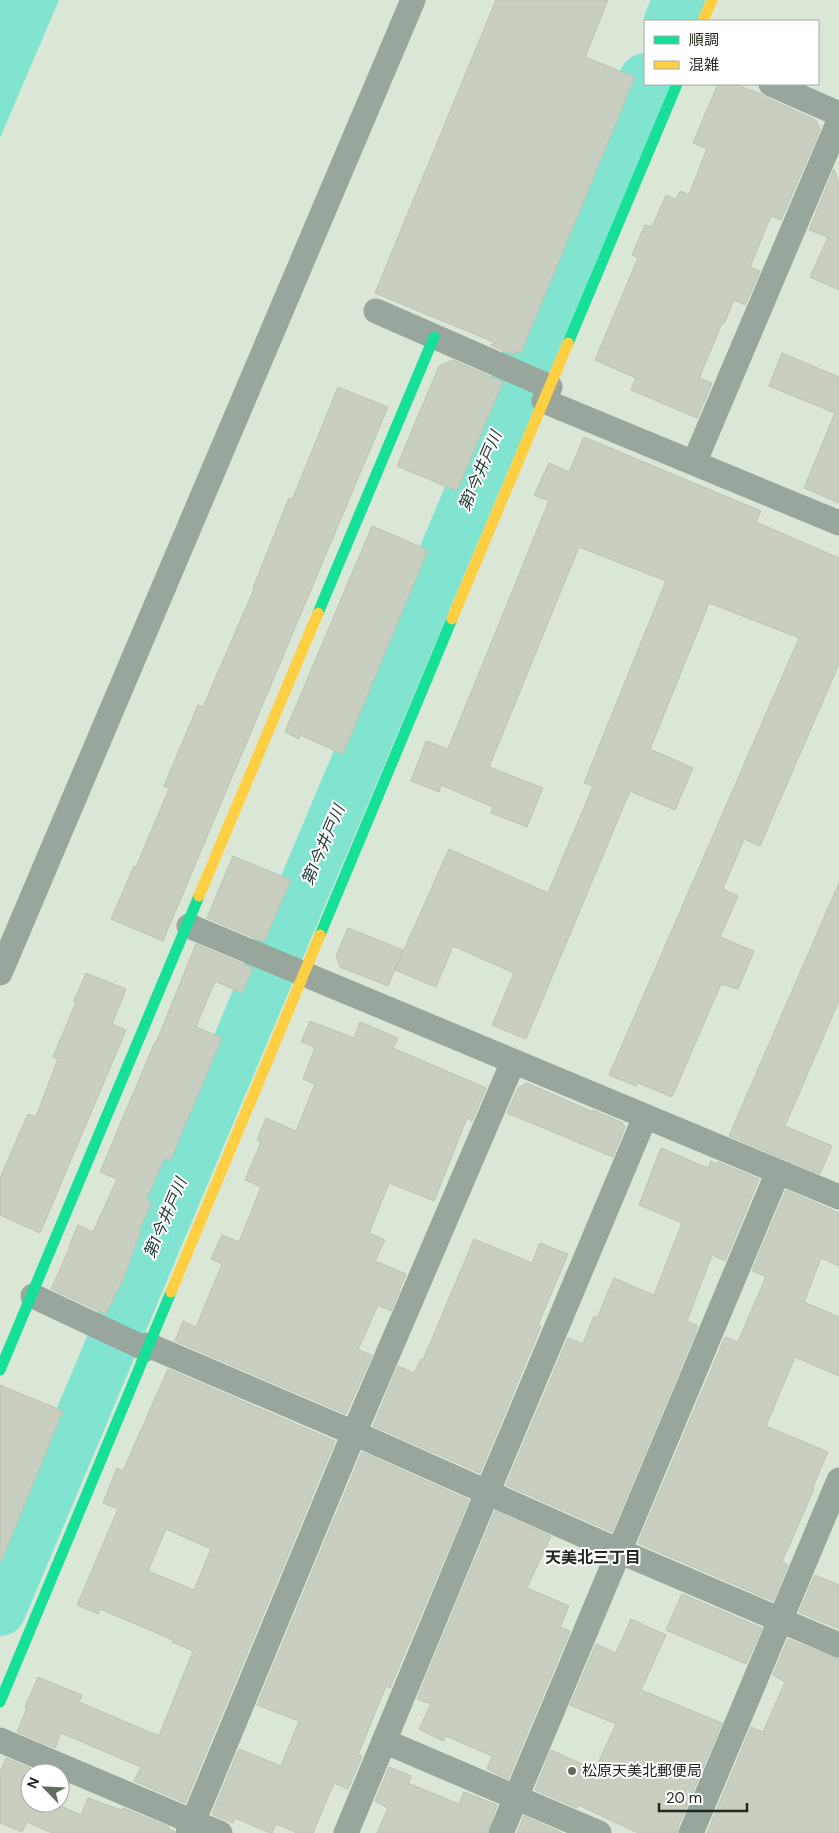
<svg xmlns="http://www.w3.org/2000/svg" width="839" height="1833" viewBox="0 0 839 1833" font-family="'DM Sans','Noto Sans JP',sans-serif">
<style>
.water{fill:#81e4d0}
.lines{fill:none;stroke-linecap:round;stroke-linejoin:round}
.river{stroke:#81e4d0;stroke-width:52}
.building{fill:#c9cfc0;stroke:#bdc3b4;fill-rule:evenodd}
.street{stroke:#98a69c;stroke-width:25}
.fast{stroke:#16e098;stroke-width:11}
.slow{stroke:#ffcf43;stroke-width:11}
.poi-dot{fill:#626c5e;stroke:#fff;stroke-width:2}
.labels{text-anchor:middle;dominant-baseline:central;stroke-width:4;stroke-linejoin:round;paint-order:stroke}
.poi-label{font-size:15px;fill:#21291e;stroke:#fff;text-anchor:start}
.water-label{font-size:16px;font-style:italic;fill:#203834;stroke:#fff}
.neighbourhood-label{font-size:16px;font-weight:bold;fill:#21291e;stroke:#fff}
</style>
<rect width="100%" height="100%" fill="#dbe7d6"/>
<polygon class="water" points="0,0 59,0 0,138"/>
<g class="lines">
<g class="river">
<polyline points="670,21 679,0"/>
<polyline points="0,1610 645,79"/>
</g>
</g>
<g class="building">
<polygon points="496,0 608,0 585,57 635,77 521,353 516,351 514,355 490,345 496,343 375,293"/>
<polygon points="718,84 734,84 761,94 765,97 816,120 820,130 781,220 771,216 750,267 760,271 745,305 734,300 724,324 722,323 699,378 712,383 697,418 631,390 636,378 595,360 638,258 632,255 645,225 652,227 666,195 676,199 680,191 689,195 707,149 693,143"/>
<polygon points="834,169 839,183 839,290 810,277 828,237 809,230"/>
<polygon points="782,353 839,377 839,503 804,488 835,413 769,386"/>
<polygon points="453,360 503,382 457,491 397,466 439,366"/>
<polygon points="338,387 388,407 163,941 111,919 134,866 136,867 169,789 164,786 198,705 203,707 254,589 253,588 289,498 292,500"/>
<polygon points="584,437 761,511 756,522 839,558 839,664 760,846 744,839 723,889 738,896 720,937 754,951 738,989 721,984 672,1097 638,1083 636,1086 609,1075 799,638 709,603 650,749 693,768 675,810 630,791 526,1039 492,1025 514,973 453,946 436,987 395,970 449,849 548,893 593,786 584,783 666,581 579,547 489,767 543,788 527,827 491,813 493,807 441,785 439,792 411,781 426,741 448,749 549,501 534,495 549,463 569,472"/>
<polygon points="372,526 428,550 343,754 300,735 299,739 285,732"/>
<polygon points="233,856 291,880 264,942 207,918"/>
<polygon points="839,883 839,1001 785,1126 832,1146 820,1174 729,1136"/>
<polygon points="348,928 403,950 388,986 340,967 336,956"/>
<polygon points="196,944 253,968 242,993 215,981 196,1027 222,1038 170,1161 165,1158 146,1200 152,1202 139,1231 141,1231 123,1280 106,1314 51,1289 70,1247 69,1246 78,1225 93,1232 117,1179 100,1172 155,1042 156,1043"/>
<polygon points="86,973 126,989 112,1024 126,1030 40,1233 0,1215 0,1178 28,1114 36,1117 58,1059 53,1057 76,1002 74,1001"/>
<polygon points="310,1021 354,1038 360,1022 398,1038 393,1048 486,1088 472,1121 467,1118 434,1201 389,1183 369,1233 385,1240 375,1261 406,1274 391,1311 378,1305 358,1350 372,1355 346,1414 175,1341 183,1321 196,1327 222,1264 211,1259 222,1235 239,1242 261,1187 245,1180 261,1142 257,1140 266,1118 296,1131 315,1084 303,1079 315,1047 301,1042"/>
<polygon points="527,1083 593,1112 593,1110 623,1123 625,1127 613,1157 507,1113 518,1088"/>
<polygon points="661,1148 708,1168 711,1161 717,1164 718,1162 759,1179 725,1261 712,1255 687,1321 698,1326 612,1532 506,1485 568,1338 583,1344 594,1316 597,1318 614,1278 654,1295 682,1223 639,1205"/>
<polygon points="786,1190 839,1213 839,1266 821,1258 804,1302 839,1317 839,1376 795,1357 766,1426 828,1452 812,1489 814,1489 782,1562 788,1565 773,1601 638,1543 725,1337 738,1342 764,1281 765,1276 752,1271"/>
<polygon points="474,1239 532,1263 540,1243 568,1254 538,1325 541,1326 480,1473 373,1426 398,1366 414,1373 421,1359 423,1360"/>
<path d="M 168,1369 L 335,1441 L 185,1803 L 134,1781 L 141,1767 L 61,1733 L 55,1748 L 17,1732 L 27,1708 L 25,1707 L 38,1677 L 82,1695 L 79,1702 L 159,1736 L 193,1651 L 172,1642 L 173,1640 L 100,1609 L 98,1614 L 77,1605 L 118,1509 L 103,1503 L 117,1468 L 123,1471 ZM 166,1529 L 211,1549 L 194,1590 L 148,1571 Z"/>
<polygon points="0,1385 63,1411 1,1562 0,1561"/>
<polygon points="362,1452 469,1500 390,1688 386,1686 358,1755 362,1756 348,1789 334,1783 313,1833 297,1833 276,1824 272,1833 270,1833 235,1818 233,1823 212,1814 239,1749 281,1766 299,1721 257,1705"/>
<polygon points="495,1511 551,1536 527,1588 569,1606 560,1627 570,1631 508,1779 487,1769 492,1756 446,1736 443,1741 419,1729 431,1704 417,1699"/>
<polygon points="815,1575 839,1585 839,1629 799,1612"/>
<polygon points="682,1594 762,1628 746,1664 666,1630"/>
<polygon points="631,1619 666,1635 641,1690 722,1723 678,1827 677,1833 638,1833 578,1805 577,1808 535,1790 551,1750 595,1770 616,1724 570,1705 596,1644 616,1653"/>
<polygon points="788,1639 839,1659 839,1833 707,1833 751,1727 763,1732 785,1682 773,1675"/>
<polygon points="6,1758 30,1768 30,1803 54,1803 81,1815 88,1798 121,1810 123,1808 169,1827 168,1829 174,1831 174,1833 52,1833 27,1822 22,1832 0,1823 0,1772"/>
<polygon points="389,1767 411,1776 408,1783 459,1804 464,1792 497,1805 487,1833 377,1833 388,1808 375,1801"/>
<polygon points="524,1816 562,1833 517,1833"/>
</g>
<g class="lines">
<g class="street">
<polyline points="771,84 839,114"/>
<polyline points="376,311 550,387"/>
<polyline points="544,401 839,523"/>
<polyline points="694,463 839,121"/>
<polyline points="189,926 839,1197"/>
<polyline points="0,973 413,0"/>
<polyline points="513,1062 354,1433 619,1551 839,1645"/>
<polyline points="33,1296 146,1349"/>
<polyline points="148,1345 354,1433 193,1822 220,1833"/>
<polyline points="0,1740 193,1822 188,1833"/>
<polyline points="384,1741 599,1833"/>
<polyline points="346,1833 487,1493 645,1117"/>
<polyline points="501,1833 778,1172"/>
<polyline points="691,1833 839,1480"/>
</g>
<g class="fast">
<polyline points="568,343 677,84"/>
<polyline points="318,613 434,337"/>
<polyline points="320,935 452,619"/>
<polyline points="0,1370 199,896"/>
<polyline points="0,1702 171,1292"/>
</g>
<g class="slow">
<polyline points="703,21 712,0"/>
<polyline points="452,619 568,343"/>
<polyline points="199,896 318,613"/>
<polyline points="171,1292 320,935"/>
</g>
</g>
<circle class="poi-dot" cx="572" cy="1771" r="5"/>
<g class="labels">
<g class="poi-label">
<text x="582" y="1771">松原天美北郵便局</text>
</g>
<g class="water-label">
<text transform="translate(480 471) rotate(-67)">第1今井戸川</text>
<text transform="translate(323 845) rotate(-67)">第1今井戸川</text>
<text transform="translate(165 1218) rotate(-67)">第1今井戸川</text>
</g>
<g class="neighbourhood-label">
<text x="593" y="1557">天美北三丁目</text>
</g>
</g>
<rect x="644" y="20" width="175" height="65" fill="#ffffff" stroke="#a6a9a5"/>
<rect x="654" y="36" width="25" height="8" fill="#16e098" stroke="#a6a9a5"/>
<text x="689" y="45" font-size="15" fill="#21291e">順調</text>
<rect x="654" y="61" width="25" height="8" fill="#ffcf43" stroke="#a6a9a5"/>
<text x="689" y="70" font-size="15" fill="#21291e">混雑</text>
<g transform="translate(45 1788) rotate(294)"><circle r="24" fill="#ffffff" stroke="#a6a9a5"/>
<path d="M0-4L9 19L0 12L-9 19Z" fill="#626c5e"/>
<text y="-8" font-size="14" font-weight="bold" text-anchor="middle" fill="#21291e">N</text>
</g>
<path d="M659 1803v8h88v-8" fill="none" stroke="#21291e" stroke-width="2.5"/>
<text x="666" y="1803" font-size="15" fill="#21291e" stroke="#ffffff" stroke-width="4" paint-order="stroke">20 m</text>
</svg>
